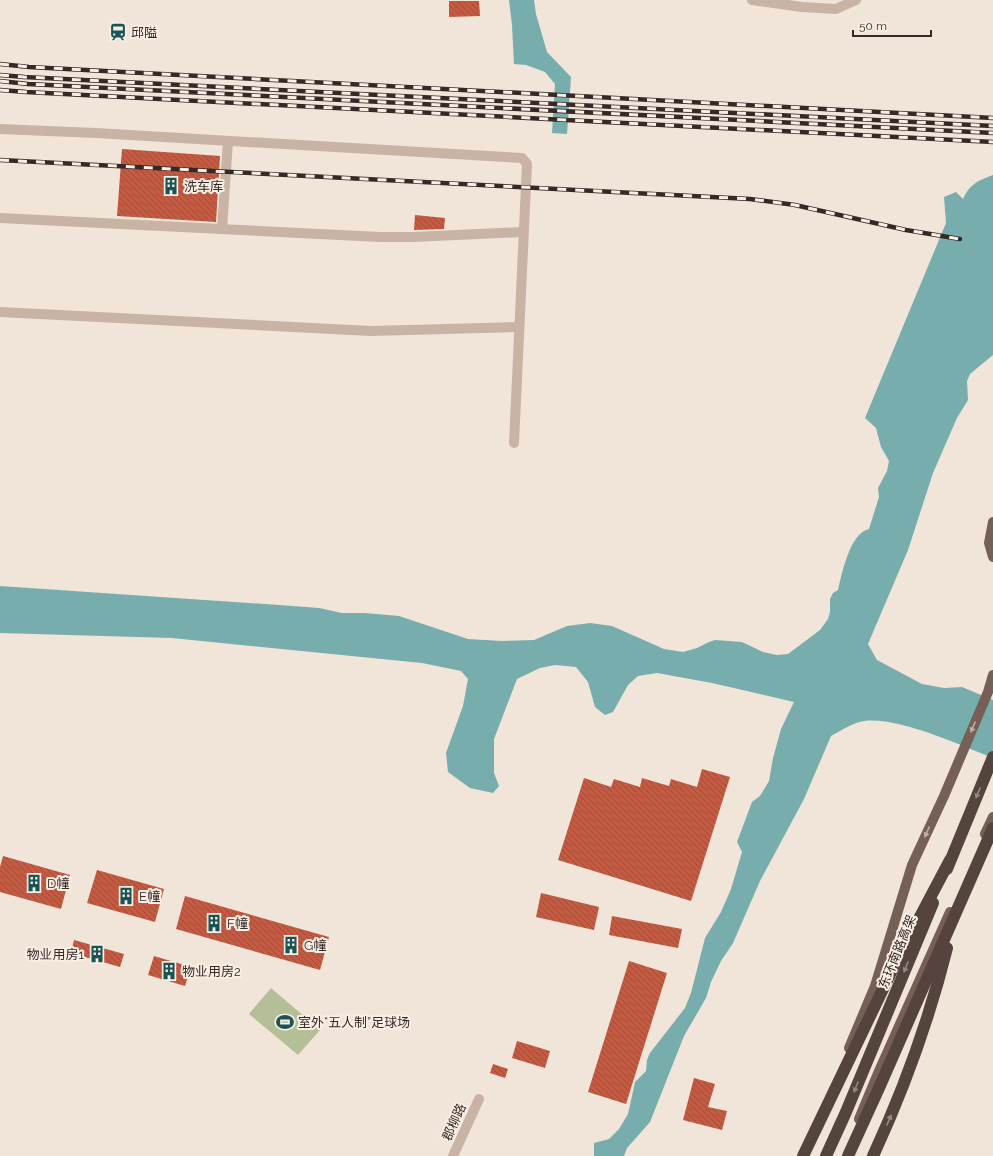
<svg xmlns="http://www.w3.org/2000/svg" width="993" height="1156" viewBox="0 0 993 1156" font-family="Raleway,'Noto Sans SC',sans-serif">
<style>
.green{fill:#b4bf98}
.water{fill:#77aead}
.building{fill:url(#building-back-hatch)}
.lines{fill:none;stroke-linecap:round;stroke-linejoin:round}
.minor{stroke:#c9b3a4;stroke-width:10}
.major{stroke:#765f56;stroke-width:10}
.highway{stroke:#55433d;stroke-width:12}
.rail-casing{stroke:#342926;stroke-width:4.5}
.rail{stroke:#f9eee4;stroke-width:3;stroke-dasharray:9;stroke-linecap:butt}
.highway-bridge{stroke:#55433d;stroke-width:12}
.oneway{fill:#beaea4}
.oneway2{fill:#978780}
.labels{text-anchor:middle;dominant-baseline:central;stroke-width:4;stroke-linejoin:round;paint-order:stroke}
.poi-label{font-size:13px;fill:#342926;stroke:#f9eee4;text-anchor:start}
.street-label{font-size:13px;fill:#342926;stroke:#f9eee4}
</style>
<defs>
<pattern id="building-back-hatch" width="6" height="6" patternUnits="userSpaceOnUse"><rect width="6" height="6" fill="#c65a40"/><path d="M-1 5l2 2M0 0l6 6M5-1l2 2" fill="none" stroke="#a24a35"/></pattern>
</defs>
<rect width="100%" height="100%" fill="#f1e4d8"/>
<polygon class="green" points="271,988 320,1030 298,1055 249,1014"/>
<g class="water">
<polygon points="509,0 534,0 536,14 547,52 571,77 567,134 552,133 555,84 545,72 526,65 514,64 512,25"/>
<path d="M 993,175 L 993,355 L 970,374 L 967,381 L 968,400 L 957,418 L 933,473 L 908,550 L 868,644 L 877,660 L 922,684 L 944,688 L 962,687 L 993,700 L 993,758 C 959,745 900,717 864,721 C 855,722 840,731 831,736 L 804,799 L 760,881 L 733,943 L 721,961 L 711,982 L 706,998 L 684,1036 L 650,1122 L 627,1148 L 624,1156 L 594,1156 L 594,1143 L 609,1139 L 619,1129 L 628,1114 L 635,1082 L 646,1071 L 647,1060 L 650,1053 L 685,1008 L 691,993 L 705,938 L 721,912 L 731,889 L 742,852 L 737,842 L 752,802 L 760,796 L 769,781 L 773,758 L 781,729 L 794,702 L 712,683 L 657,673 L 638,676 L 628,685 L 613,712 L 605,715 L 595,707 L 588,682 L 576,667 L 555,665 L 540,668 L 517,679 L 494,739 L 494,773 L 499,786 L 493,793 L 470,788 L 448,772 L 446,753 L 463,706 L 468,679 L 461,671 L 422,663 L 172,638 L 0,633 L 0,586 L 279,605 L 319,608 L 342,613 L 365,613 L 399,616 L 468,639 L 502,641 L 534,640 L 567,626 L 590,623 L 612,626 L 664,649 L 683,652 L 697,648 L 709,642 L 715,640 L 742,642 L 763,652 L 777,655 L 788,654 L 820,630 L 828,619 L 830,612 L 830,599 L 833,593 L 838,590 C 842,573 850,533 869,529 L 879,497 L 878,488 L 887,471 L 889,461 L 881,447 L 876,428 L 865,418 L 946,223 L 944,197 L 956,192 L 963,199 C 970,184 977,181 993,175 Z"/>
</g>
<g class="building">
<polygon points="449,1 479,1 480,16 449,17"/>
<polygon points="122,149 220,156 216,222 117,216"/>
<polygon points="415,215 445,218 444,229 414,230"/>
<polygon points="702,769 730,777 691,901 558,860 584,778 611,787 614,779 640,787 642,778 669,786 671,779 697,787"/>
<polygon points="3,856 70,875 61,909 0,892 0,867"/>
<polygon points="97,870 164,889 155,922 87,903"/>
<polygon points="541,893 599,907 594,930 536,917"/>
<polygon points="185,896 329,937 320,970 176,929"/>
<polygon points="612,916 682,929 678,948 609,935"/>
<polygon points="74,940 124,954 120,967 71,953"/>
<polygon points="154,956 191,967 185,986 148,975"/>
<polygon points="629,961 667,973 626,1104 588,1092"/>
<polygon points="517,1041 550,1051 545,1068 512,1058"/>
<polygon points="493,1064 508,1069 505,1078 490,1073"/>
<polygon points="694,1078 715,1084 708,1107 727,1111 722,1130 683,1120"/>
</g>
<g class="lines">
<g class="minor">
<polyline points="752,0 802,7 836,9 856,0"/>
<polyline points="0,129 96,133 522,158 527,164 514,443"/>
<polyline points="0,218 380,237 413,237 523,232"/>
<polyline points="222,229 228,141"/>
<polyline points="0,312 371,331 519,327"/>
<polyline points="453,1156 479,1099"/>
</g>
<g class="major">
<polyline points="993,522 989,543 993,557"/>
<polyline points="985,834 993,817"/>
<polyline points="849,1048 875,986 912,865 944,796 988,692 993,675"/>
<polyline points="859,1119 879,1071 950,912"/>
</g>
<g class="highway">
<polyline points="947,869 993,757"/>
<polyline points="826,1156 846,1112 933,903"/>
<polyline points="848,1156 879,1088 993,828"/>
<path d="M 873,1156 C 904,1089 929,1020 947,948"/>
</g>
<g class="rail-casing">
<g id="rail">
<polyline points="0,64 29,67 993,118"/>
<polyline points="0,75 24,77 993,126"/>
<polyline points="0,81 28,84 993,133"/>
<polyline points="0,90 26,92 993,142"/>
<polyline points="0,160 750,199 795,205 906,230 960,239"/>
</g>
</g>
<use href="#rail" class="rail"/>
<polyline class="highway-bridge" points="803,1156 894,966 950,860"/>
</g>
<defs><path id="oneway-solid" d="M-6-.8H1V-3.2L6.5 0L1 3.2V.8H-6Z"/></defs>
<g class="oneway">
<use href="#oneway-solid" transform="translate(973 727) rotate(113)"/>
<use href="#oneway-solid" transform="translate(927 832) rotate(115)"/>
</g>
<g class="oneway2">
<use href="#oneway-solid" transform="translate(978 793) rotate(113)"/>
<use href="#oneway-solid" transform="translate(906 967) rotate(112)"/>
<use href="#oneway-solid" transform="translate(856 1087) rotate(112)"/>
<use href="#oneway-solid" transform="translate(889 1120) rotate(-67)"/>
</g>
<defs>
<g id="station-bare" transform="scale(1.38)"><path d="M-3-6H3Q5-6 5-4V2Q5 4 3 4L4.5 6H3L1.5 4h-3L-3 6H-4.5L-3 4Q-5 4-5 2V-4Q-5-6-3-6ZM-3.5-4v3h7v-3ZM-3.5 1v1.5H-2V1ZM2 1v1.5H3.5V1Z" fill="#1b5455" stroke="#f9eee4" stroke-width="2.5" paint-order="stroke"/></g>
<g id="building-bare" transform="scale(1.38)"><path d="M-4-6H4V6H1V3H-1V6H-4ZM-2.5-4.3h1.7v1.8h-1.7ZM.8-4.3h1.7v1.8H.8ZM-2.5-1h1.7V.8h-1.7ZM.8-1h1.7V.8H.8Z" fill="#1b5455" stroke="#f9eee4" stroke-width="2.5" paint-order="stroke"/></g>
<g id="stadium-bare" transform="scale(1.38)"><path d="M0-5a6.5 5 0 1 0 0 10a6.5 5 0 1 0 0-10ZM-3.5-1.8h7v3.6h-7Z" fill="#1b5455" stroke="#f9eee4" stroke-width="2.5" paint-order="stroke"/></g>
</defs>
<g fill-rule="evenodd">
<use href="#station-bare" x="118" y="32"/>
<use href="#building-bare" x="171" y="186"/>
<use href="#building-bare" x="34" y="883"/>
<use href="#building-bare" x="126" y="896"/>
<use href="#building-bare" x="214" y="923"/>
<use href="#building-bare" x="291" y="945"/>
<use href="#building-bare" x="97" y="954"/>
<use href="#building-bare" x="169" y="971"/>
<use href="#stadium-bare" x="285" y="1022"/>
</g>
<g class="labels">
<g class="poi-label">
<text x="131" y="32">邱隘</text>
<text x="184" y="186">洗车库</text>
<text x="47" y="883">D幢</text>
<text x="139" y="896">E幢</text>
<text x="227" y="923">F幢</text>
<text x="304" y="945">G幢</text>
<text x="84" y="954" text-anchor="end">物业用房1</text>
<text x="182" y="971">物业用房2</text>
<text x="298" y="1022">室外“五人制”足球场</text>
</g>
<g class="street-label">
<text transform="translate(897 952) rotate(-68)">东环南路高架</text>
<text transform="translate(454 1122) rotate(-66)">郡柳路</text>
</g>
</g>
<path d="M853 30v6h78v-6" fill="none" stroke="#342926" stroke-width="2"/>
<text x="859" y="30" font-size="12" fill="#342926" stroke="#f9eee4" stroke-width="3" paint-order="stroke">50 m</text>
</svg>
